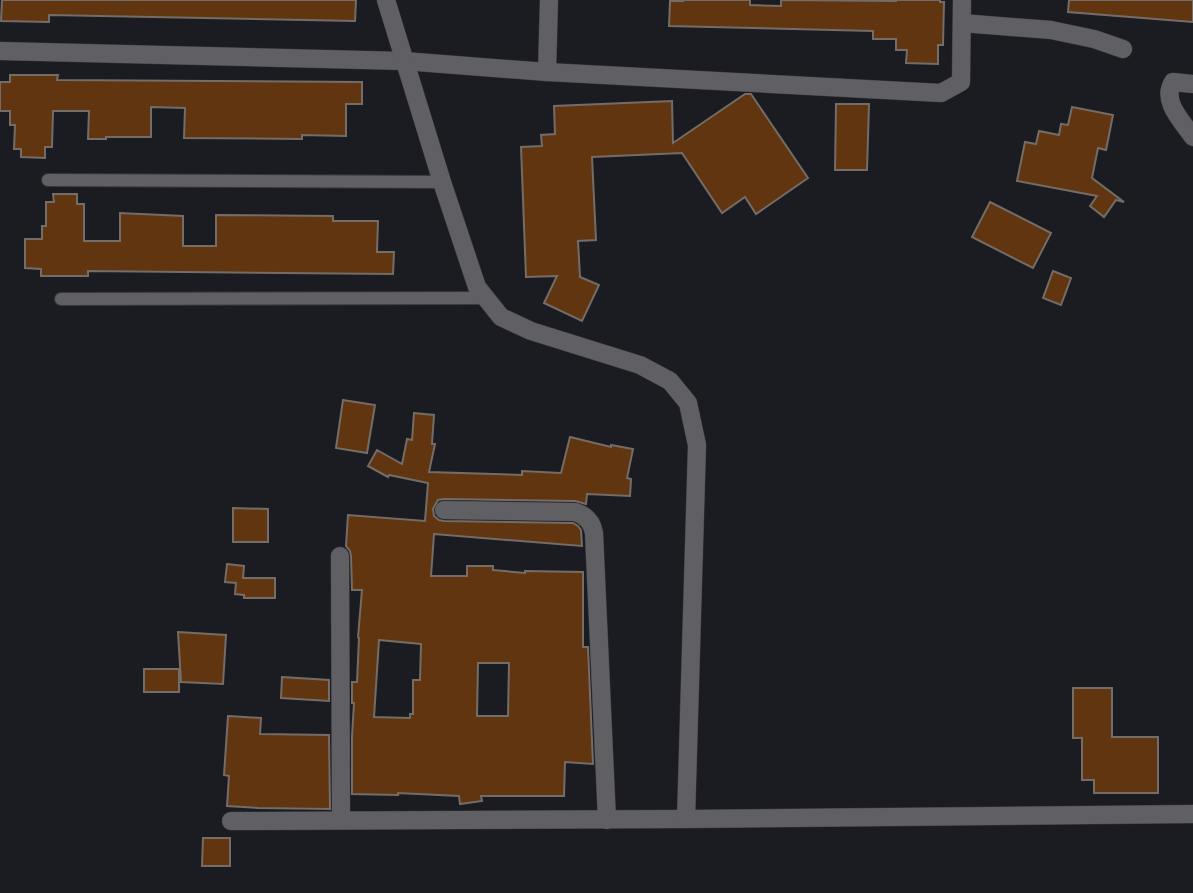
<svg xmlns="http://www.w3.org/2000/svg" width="1193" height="893" viewBox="0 0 1193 893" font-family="Ubuntu,sans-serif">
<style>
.building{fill:#61350f;stroke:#746c67;stroke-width:2;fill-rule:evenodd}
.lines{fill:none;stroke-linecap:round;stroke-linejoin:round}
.service-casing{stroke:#38393e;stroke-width:14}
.minor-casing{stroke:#38393e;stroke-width:19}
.tertiary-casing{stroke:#38393e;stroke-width:19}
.service{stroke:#606064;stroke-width:12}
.minor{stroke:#606064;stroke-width:18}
.tertiary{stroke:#606064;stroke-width:18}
</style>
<rect width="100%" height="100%" fill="#1b1c22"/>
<g class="building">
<polygon points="2,0 356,0 355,21 49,15 49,22 1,21"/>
<polygon points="683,0 750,0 750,5 781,6 781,0 896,1 896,0 940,0 940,2 944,2 943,45 938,45 938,64 906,63 907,50 896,50 896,39 873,39 873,31 669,26 670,1 683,1"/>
<polygon points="1069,0 1193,0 1193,22 1068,12"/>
<polygon points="10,75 58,75 57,80 362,82 362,104 346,104 346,136 302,135 302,139 184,138 185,108 151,107 151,137 106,137 106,139 88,139 89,111 53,111 52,147 45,147 45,158 21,157 21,149 14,149 15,125 10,125 10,111 0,111 0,82 10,82"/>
<polygon points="745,94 751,94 808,178 756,214 745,197 722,213 682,153 592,157 596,240 578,241 580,277 599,285 582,321 544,303 557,276 526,277 521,147 542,146 541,135 555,134 554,106 672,101 673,143"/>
<polygon points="836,104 869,104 867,170 835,170"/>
<polygon points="1072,107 1113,115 1106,150 1098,148 1092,178 1124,202 1116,200 1104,217 1090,206 1097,196 1017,181 1025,142 1036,144 1039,131 1059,135 1061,124 1068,125"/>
<polygon points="53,194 77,194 77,204 84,204 84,241 120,241 120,213 183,216 183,246 216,246 216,215 333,216 333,221 378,221 377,252 394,252 393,274 88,271 88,276 41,276 41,269 25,268 25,239 42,239 42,226 46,226 46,202 54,202"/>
<polygon points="990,202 1051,233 1033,268 972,237"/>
<polygon points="1053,271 1071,278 1061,305 1043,298"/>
<polygon points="343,400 375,405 367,453 336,448"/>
<path d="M 414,413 L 434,415 L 432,444 L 435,444 L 429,472 L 522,475 L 522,471 L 561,473 L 570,437 L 611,447 L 611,445 L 633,449 L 627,478 L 631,479 L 630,496 L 587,494 L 586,504 L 575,501 L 444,499 L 438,500 L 433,509 L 434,516 L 439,520 L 444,521 L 573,523 L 578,526 L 581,530 L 582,546 L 434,534 L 431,576 L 467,576 L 467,566 L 493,566 L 493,570 L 525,573 L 525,571 L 583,572 L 583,647 L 588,647 L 593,764 L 565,762 L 564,796 L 481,796 L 482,801 L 460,804 L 459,796 L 398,793 L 398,795 L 352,794 L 352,736 L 354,703 L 352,703 L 352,682 L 357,682 L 359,638 L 358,637 L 362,590 L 352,590 L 351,556 L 350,551 L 346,546 L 348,515 L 425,521 L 428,483 L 389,475 L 388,477 L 368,466 L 377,450 L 402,464 L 407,439 L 412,440 ZM 379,640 L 421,644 L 420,680 L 413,680 L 413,714 L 410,714 L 410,718 L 374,717 ZM 478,663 L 509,663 L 508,716 L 477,716 Z"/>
<polygon points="233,508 268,509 268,542 233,542"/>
<polygon points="227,564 244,566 243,578 275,578 275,598 244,598 244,595 235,594 236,583 225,582"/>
<polygon points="178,632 226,635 223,684 181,682"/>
<rect x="144" y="669" width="35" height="23"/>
<polygon points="282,677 329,680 329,701 281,698"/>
<polygon points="1073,688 1112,688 1112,737 1158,737 1158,793 1094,793 1094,780 1082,780 1082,738 1073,738"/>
<polygon points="228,716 261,718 260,734 329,735 330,809 258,808 227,806 229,776 224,775"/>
<polygon points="203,838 230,838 230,866 202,866"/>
</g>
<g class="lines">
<g class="service-casing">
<g id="service">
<polyline points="48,180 442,182"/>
<polyline points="61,299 486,298"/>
</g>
</g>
<g class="minor-casing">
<g id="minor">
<polyline points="962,23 1051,30 1094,39 1123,49"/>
<polyline points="0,51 404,61 547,72 941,93 961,82 962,0"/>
<polyline points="547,72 549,0"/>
<path d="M 1193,84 L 1173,82 C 1161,101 1182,121 1193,137"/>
<path d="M 444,510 L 575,512 C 586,515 592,522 594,533 L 607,820"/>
<polyline points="340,556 341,820"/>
<polyline points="231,821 686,819"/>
</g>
</g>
<g class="tertiary-casing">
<polyline id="tertiary" points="386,0 442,182 477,287 501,317 531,331 640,365 670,381 688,403 697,445 686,819 1193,814"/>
</g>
<use href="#service" class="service"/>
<use href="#minor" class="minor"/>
<use href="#tertiary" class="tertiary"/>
</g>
</svg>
